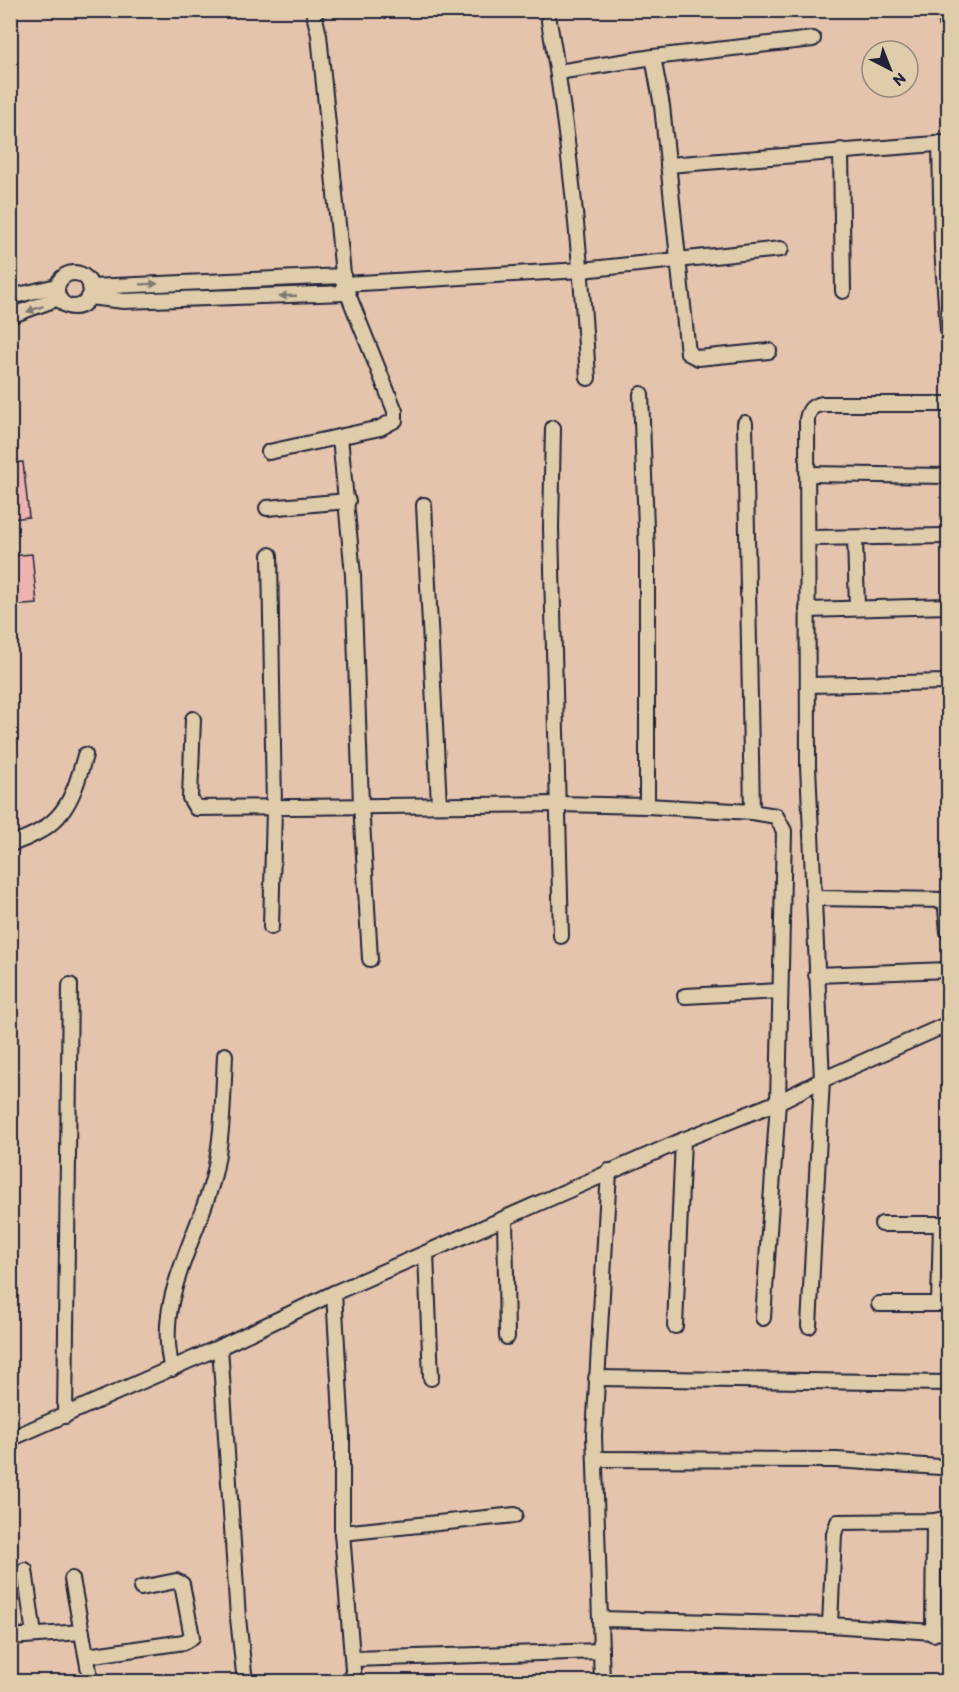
<svg xmlns="http://www.w3.org/2000/svg" width="959" height="1692" viewBox="0 0 959 1692" font-family="Itim,sans-serif">
<style>
.building{fill:#efb3af;stroke:#22223b;stroke-width:1.5}
.lines{fill:none;stroke-linecap:round;stroke-linejoin:round}
.minor-casing{stroke:#22223b;stroke-width:18}
.minor{stroke:#dfccaa;stroke-width:14}
.oneway{fill:#807772}
</style>
<rect width="100%" height="100%" fill="#e4c4ac"/>
<filter id="ink" filterUnits="userSpaceOnUse"><feTurbulence type="fractalNoise" baseFrequency=".0167" numOctaves="2"/><feDisplacementMap in="SourceGraphic" scale="12" xChannelSelector="R" yChannelSelector="G"/><feConvolveMatrix kernelMatrix="1 2 1 2 8 2 1 2 1" color-interpolation-filters="sRGB"/></filter>
<g filter="url(#ink)">
<g class="building">
<polygon points="23,462 29,517 10,519 10,463"/>
<polygon points="32,554 37,604 10,606 10,556"/>
</g>
<g class="lines">
<g class="minor-casing">
<g id="minor">
<path d="M 549,21 C 570,139 581,259 588,378"/>
<polyline points="947,24 948,24"/>
<polyline points="653,57 662,106 688,353 698,358 769,351"/>
<polyline points="558,72 653,57 813,39"/>
<polyline points="940,143 942,249 948,330"/>
<polyline points="841,150 843,291"/>
<polyline points="668,165 948,143"/>
<circle cx="74" cy="290" r="17"/>
<polyline points="344,284 582,270 781,249"/>
<polyline points="90,287 343,276"/>
<polyline points="10,297 57,286"/>
<polyline points="89,297 124,301 346,293"/>
<polyline points="10,316 59,298"/>
<polyline points="641,394 647,555 647,806"/>
<polyline points="745,423 752,812"/>
<polyline points="553,428 551,528 561,936"/>
<polyline points="340,437 353,575 361,804 370,959"/>
<polyline points="269,452 380,428 395,420 395,411 344,284 319,35 313,10"/>
<polyline points="808,474 948,476"/>
<polyline points="424,505 439,805"/>
<polyline points="267,508 348,501"/>
<polyline points="808,538 948,536"/>
<polyline points="855,538 857,608"/>
<polyline points="270,555 274,809 271,927"/>
<polyline points="807,610 948,606"/>
<polyline points="808,685 948,682"/>
<polyline points="193,719 190,798 196,808 558,804 647,806 752,812 776,816 784,831 778,1102 763,1318"/>
<path d="M 10,844 C 62,828 72,803 85,755"/>
<polyline points="815,898 947,900"/>
<polyline points="948,898 946,909 948,932"/>
<polyline points="816,975 948,970"/>
<polyline points="685,996 780,991"/>
<polyline points="505,1218 507,1337"/>
<polyline points="882,1224 948,1224"/>
<polyline points="426,1253 431,1378"/>
<polyline points="334,1293 342,1433 342,1533 354,1682"/>
<polyline points="879,1304 948,1304"/>
<polyline points="939,1304 941,1224"/>
<polyline points="675,1326 683,1140"/>
<path d="M 809,1326 L 822,1080 L 808,766 L 807,419 C 809,409 812,406 822,404 L 948,404"/>
<polyline points="220,1347 238,1618 245,1682"/>
<path d="M 172,1369 C 154,1301 196,1242 213,1179 C 223,1139 223,1096 225,1055"/>
<polyline points="596,1378 948,1383"/>
<polyline points="65,1416 70,985"/>
<polyline points="10,1439 220,1347 334,1293 683,1140 778,1102 822,1080 948,1024"/>
<polyline points="595,1459 836,1460 940,1467"/>
<polyline points="342,1533 515,1515"/>
<polyline points="25,1570 34,1635"/>
<polyline points="72,1579 91,1682"/>
<polyline points="601,1619 830,1625 948,1633"/>
<polyline points="830,1625 834,1534 838,1522 934,1521 948,1518"/>
<polyline points="933,1634 934,1521"/>
<polyline points="10,1637 82,1632"/>
<polyline points="87,1656 184,1642 192,1637 182,1584 176,1581 141,1588"/>
<polyline points="353,1659 601,1651"/>
<polyline points="602,1682 594,1435 609,1171"/>
</g>
</g>
<use href="#minor" class="minor"/>
</g>
<defs><path id="oneway-solid" d="M-6-.8H1V-3.2L6.5 0L1 3.2V.8H-6Z" transform="scale(1.5)"/></defs>
<g class="oneway">
<use href="#oneway-solid" transform="translate(149 284) rotate(-3)"/>
<use href="#oneway-solid" transform="translate(288 296) rotate(178)"/>
<use href="#oneway-solid" transform="translate(35 309) rotate(161)"/>
</g>
</g>
<rect width="959" height="1692" fill="none" stroke="#dfccaa" stroke-width="36"/>
<rect x="18" y="18" width="923" height="1656" fill="none" stroke="#22223b" stroke-width="2" filter="url(#ink)"/>
<g transform="translate(890 69) rotate(138)"><circle r="28" fill="#dfccaa" stroke="#93887e" stroke-width="1.5"/>
<path d="M0-4.5L10 22L0 15L-10 22Z" fill="#22223b"/>
<text y="-9" font-size="16" font-weight="bold" text-anchor="middle" fill="#22223b">N</text>
</g>
</svg>
